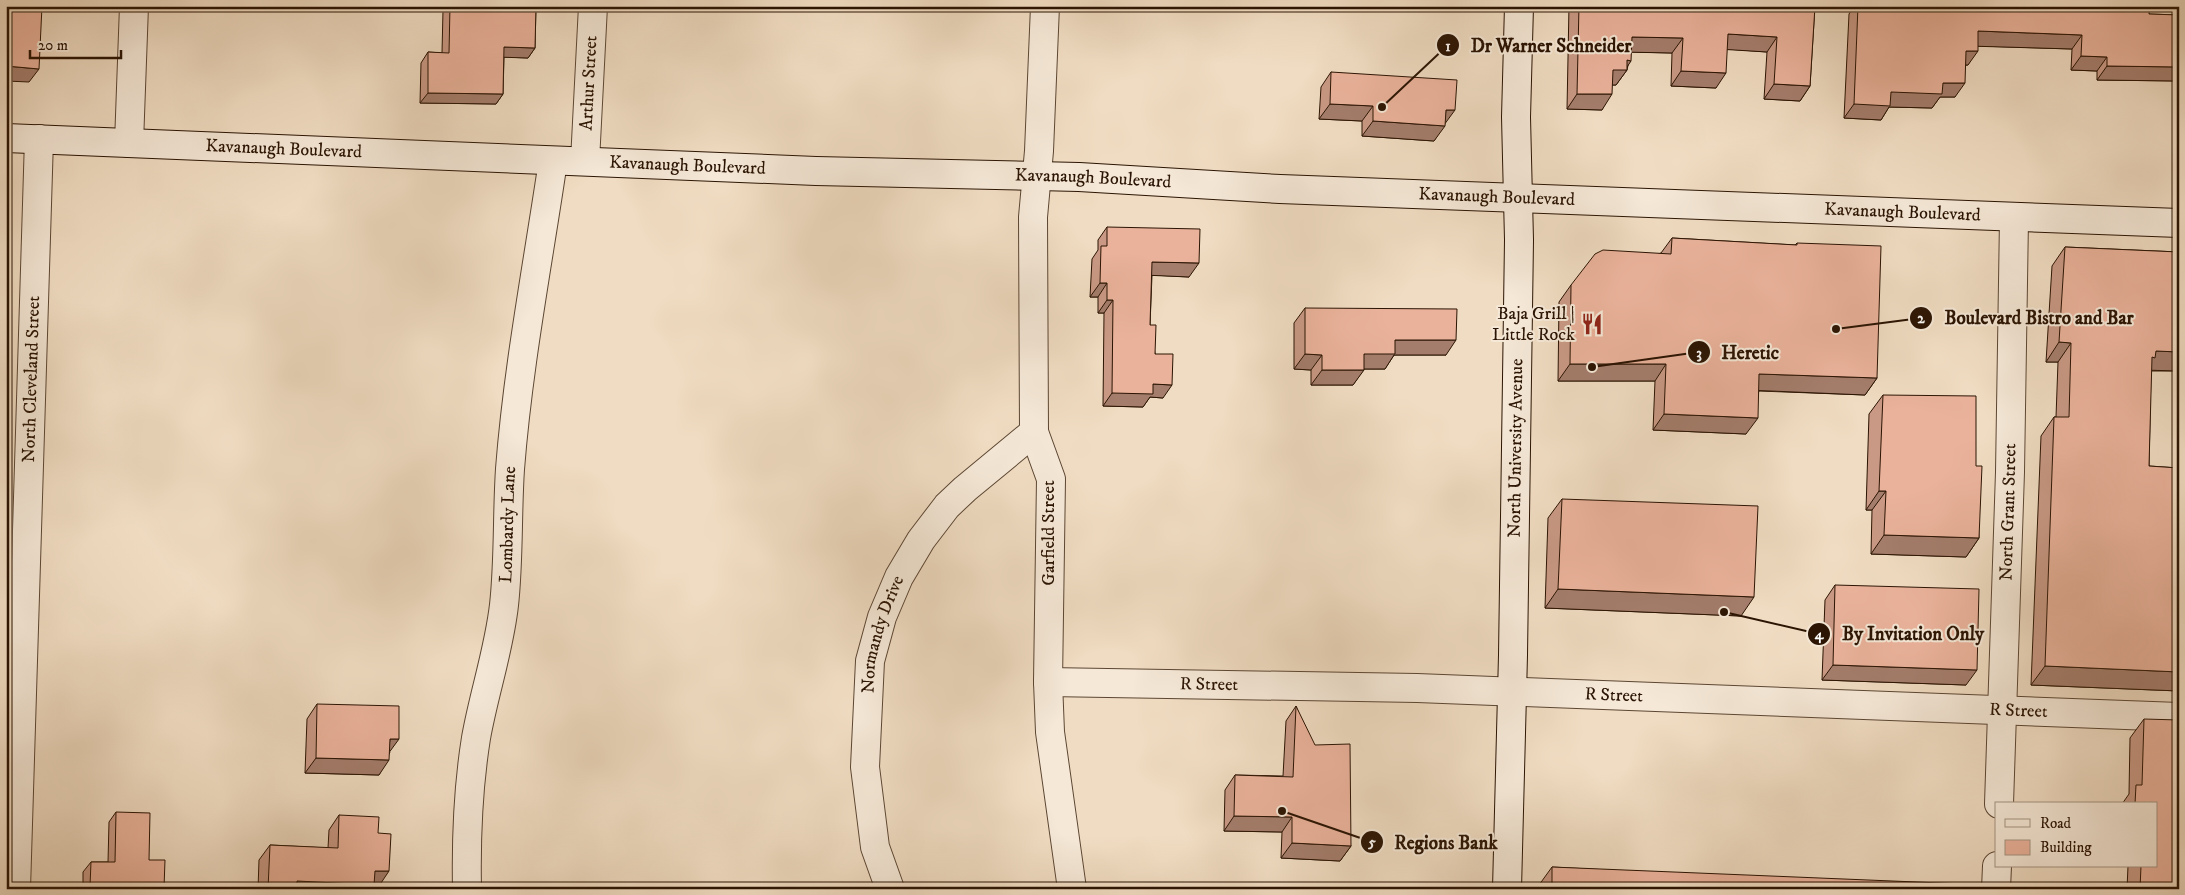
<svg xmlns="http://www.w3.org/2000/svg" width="2185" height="895" viewBox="0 0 2185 895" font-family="'IM FELL DW Pica',serif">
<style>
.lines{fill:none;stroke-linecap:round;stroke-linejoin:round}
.street-casing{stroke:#5c4633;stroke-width:30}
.secondary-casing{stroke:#2b1403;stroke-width:30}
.street{stroke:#f5e8d7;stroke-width:28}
.secondary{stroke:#f5e8d7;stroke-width:28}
.wall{fill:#c99985;stroke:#2b1403}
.shaded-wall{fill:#a47d6c;stroke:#2b1403}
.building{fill:#eab29b;stroke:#2b1403}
.labels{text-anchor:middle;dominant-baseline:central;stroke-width:4;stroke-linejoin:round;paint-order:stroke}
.street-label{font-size:18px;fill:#2b1403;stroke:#f5e8d7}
.poi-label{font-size:18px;fill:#2b1403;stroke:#f5e8d7;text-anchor:end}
.leader{fill:none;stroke:#2b1403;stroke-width:2}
.callout-dot{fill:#2b1403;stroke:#f5e8d7;stroke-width:2}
.mark-label{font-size:15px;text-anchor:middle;font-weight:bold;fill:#fff}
.callout-label{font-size:19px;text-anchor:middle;font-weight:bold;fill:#2b1403;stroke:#f5e8d7;stroke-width:4;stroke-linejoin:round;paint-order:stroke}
</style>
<rect width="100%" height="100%" fill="#f0dcc2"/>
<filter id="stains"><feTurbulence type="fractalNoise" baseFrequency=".004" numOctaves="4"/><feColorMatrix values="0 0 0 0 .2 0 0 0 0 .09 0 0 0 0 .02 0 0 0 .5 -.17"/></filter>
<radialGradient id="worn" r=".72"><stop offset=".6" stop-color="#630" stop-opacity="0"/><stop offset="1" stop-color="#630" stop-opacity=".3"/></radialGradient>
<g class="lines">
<g class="street-casing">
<g id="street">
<polyline points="1045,6 1039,151 1033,217 1034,432 1051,479 1048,682 1050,732 1072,889"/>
<polyline points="129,143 134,6"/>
<path id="s1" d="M 585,161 L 593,6"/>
<path id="s2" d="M 1048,682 L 1417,688 L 2179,717"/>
<path id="s3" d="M 1999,804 L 2010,472 L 2014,219"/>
<path id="s4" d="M 16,889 L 39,139"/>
<path id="s5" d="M 467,889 C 466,838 468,788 476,738 C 484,693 499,650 504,605 C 509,560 507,514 510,469 C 518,366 538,263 553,161"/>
<path id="s6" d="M 890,889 L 875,847 L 865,767 L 870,661 L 882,617 L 899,577 L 921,540 L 947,506 L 965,489 L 1034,432"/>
<polyline points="1996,889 1997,866"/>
</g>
</g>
<g class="secondary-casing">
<g id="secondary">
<path id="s7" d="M 6,138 L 816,171 L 1079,177 L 1280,189 L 2179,223"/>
<path id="s8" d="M 1507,889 L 1513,655 L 1519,240 L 1516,117 L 1519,6"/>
</g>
</g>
<use href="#street" class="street"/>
<use href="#secondary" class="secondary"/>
</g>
<g class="wall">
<polygon points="446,6 536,6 535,48 528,58 504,57 503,94 496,104 420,103 421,63 428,52 442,53 443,10"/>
<polygon points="1569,6 1815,6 1810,86 1800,101 1764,99 1767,52 1727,49 1716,88 1671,86 1672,53 1631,52 1627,70 1616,85 1612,85 1602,110 1567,109"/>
<polygon points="1854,6 2149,6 2149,14 2179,15 2179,105 2176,105 2177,81 2097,80 2097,71 2071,70 2072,49 1978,46 1968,65 1966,65 1955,97 1940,97 1932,108 1889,107 1881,120 1844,118 1849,14"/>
<polygon points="1331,72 1445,124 1434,141 1362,136 1362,121 1319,119 1321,87"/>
<polygon points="1107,227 1189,277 1152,275 1150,325 1163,398 1150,397 1143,407 1103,406 1104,313 1098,313 1098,297 1090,297 1092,259 1098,250 1098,240"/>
<polygon points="1672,238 1795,245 1797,243 1877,378 1865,395 1759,391 1746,434 1653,430 1655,381 1558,381 1559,302 1571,285 1661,253"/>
<polygon points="2065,247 2179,252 2179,371 2151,371 2149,466 2179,468 2179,691 2031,685 2041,436 2054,417 2056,417 2058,362 2046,362 2052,266"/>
<polygon points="1305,308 1446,355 1394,355 1385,369 1364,369 1353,385 1311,385 1311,370 1294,369 1294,323"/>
<polygon points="1883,395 1976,466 1979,538 1966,557 1871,554 1872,510 1866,510 1869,414"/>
<polygon points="1562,499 1741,616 1545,608 1548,518"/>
<polygon points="1835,585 1966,685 1822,680 1825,600"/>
<polygon points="317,704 390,752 379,775 305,773 307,719"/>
<polygon points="1296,706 1351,846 1340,861 1281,858 1282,832 1224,831 1225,790 1235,775 1283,776 1286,721"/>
<polygon points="2144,719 2179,889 2127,889 2128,866 2156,866 2156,804 2122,804 2129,794 2130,738"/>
<polygon points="116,812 149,860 164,889 83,889 83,872 91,862 108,862 109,822"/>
<polygon points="339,815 378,833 379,886 374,886 372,889 258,889 259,860 270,845 328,848 329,830"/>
<polygon points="1552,867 1964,889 1539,889 1539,885"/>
</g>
<g class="shaded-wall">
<polygon points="1978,31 2082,35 2072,49 1968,46"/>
<polygon points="1728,34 1777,37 1767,52 1718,49"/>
<polygon points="1632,37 1683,38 1672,53 1621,52"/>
<polygon points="504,47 535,48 528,58 496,57"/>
<polygon points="1966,51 1978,51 1968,65 1956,65"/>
<polygon points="2081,56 2107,57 2097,71 2071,70"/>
<polygon points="1627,60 1631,61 1625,70 1627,70 1616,85 1602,85 1613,70"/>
<polygon points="6,66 39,69 29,82 6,81"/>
<polygon points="2107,66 2179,67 2179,79 2177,81 2097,80"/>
<polygon points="1681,71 1726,73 1716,88 1671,86"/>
<polygon points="1943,83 1965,83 1955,97 1940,97 1932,108 1889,107 1881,120 1844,118 1854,104 1891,92"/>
<polygon points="1774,84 1810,86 1800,101 1764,99"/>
<polygon points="428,93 503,94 496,104 420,103"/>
<polygon points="1577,94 1612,94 1602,110 1567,109"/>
<polygon points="1330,104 1373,106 1362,121 1319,119"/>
<polygon points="1446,110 1455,110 1444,125"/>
<polygon points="1373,121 1445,126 1434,141 1362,136"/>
<polygon points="1152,262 1199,263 1189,277 1143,275"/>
<polygon points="1100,283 1107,283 1098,297 1090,297"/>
<polygon points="1107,300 1113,300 1104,313 1098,313"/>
<polygon points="1395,340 1456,340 1446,355 1394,355 1385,369 1354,369 1364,354"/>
<polygon points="2059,342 2071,343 2058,362 2046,362"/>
<polygon points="2156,351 2179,352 2179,371 2142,370"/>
<polygon points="1305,354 1322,355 1311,370 1294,369"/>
<polygon points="1570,364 1666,364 1655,381 1558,381"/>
<polygon points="1322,370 1364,370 1353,385 1311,385"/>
<polygon points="1759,374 1877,378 1865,395 1747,390"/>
<polygon points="1153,384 1172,385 1163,398 1150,397 1143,407 1103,406 1112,393"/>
<polygon points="1664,414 1758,418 1746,434 1653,430"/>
<polygon points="1879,491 1886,491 1872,510 1866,510"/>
<polygon points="1884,535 1979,538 1966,557 1871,554"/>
<polygon points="1558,589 1754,597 1741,616 1545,608"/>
<polygon points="1833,665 1977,670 1966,685 1822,680"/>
<polygon points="2045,666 2179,672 2179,691 2031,685"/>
<polygon points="390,739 399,739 388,754"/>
<polygon points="316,758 389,760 379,775 305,773"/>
<polygon points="1234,816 1292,817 1282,832 1224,831"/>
<polygon points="1292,843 1351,846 1340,861 1281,858"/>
<polygon points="375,871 389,871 379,886 374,886 372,889 292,889 297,881"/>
<polygon points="90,886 164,888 88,889"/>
</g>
<g class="building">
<polygon points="6,6 42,6 39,69 6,66"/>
<polygon points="450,6 536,6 535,48 504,47 503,94 428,93 428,52 449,53"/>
<polygon points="1579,6 1815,6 1810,86 1774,84 1777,37 1728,34 1726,73 1681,71 1683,38 1632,37 1631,61 1627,60 1627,70 1613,70 1612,94 1577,94"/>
<polygon points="1858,6 2149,6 2149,14 2179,15 2179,67 2107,66 2107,57 2081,56 2082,35 1978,31 1978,51 1966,51 1965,83 1943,83 1942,94 1891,92 1890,106 1854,104"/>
<polygon points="1331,72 1457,80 1455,110 1446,110 1445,126 1373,121 1373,106 1330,104"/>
<polygon points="1107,227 1200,229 1199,263 1152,262 1150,325 1156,325 1155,354 1173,354 1172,385 1153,384 1153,394 1112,393 1113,300 1107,300 1107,283 1100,283 1101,246 1107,246"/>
<polygon points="1672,238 1797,245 1797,243 1881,246 1877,378 1759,374 1758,418 1664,414 1666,364 1570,364 1571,285 1595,254 1603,250 1671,254"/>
<polygon points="2065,247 2179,252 2179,352 2156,351 2155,358 2152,357 2149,466 2179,468 2179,672 2045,666 2054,417 2069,417 2071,343 2059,342"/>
<polygon points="1305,308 1457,309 1456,340 1395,340 1395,354 1364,354 1364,370 1322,370 1322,355 1305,354"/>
<polygon points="1883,395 1976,396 1976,466 1982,466 1979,538 1884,535 1886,491 1879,491"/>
<polygon points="1562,499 1758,506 1754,597 1558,589"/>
<polygon points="1835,585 1979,589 1977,670 1833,665"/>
<polygon points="317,704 399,706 399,739 390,739 389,760 316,758"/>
<polygon points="1296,706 1315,745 1350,744 1351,846 1292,843 1292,817 1234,816 1235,775 1293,777"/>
<polygon points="2144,719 2179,720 2179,889 2140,889 2141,866 2156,866 2156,804 2135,804 2136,785 2142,785"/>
<polygon points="116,812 150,813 149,860 165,860 164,888 90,886 91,862 115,862"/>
<polygon points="339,815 379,817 378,833 391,834 389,871 375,871 374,885 297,881 297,889 268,889 270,845 338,848"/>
<polygon points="1552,867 1965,884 1964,889 1552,889"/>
</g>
<defs>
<g id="restaurant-bare" transform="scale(1.725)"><path d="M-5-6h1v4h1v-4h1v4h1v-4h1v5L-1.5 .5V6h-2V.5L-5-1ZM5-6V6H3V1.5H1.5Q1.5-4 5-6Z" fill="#8f2418" stroke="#f5e8d7" stroke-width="2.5" paint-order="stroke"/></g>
</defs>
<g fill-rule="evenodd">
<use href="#restaurant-bare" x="1592" y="324"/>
</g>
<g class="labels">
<g class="street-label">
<text stroke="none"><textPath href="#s1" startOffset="78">Arthur Street</textPath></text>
<text stroke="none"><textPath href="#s7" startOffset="278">Kavanaugh Boulevard</textPath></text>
<text stroke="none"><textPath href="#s7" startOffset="682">Kavanaugh Boulevard</textPath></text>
<text stroke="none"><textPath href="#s7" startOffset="1088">Kavanaugh Boulevard</textPath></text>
<text stroke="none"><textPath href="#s7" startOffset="1492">Kavanaugh Boulevard</textPath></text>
<text stroke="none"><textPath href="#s7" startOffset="1898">Kavanaugh Boulevard</textPath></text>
<text stroke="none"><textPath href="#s4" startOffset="510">North Cleveland Street</textPath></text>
<text stroke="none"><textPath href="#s8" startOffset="441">North University Avenue</textPath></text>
<text stroke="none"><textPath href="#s3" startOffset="292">North Grant Street</textPath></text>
<text stroke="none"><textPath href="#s5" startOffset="368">Lombardy Lane</textPath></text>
<text transform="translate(1049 533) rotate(-90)">Garfield Street</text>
<text stroke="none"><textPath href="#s6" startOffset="260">Normandy Drive</textPath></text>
<text stroke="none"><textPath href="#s2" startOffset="161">R Street</textPath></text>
<text stroke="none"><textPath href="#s2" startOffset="566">R Street</textPath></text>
<text stroke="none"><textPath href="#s2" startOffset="971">R Street</textPath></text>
</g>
<g class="poi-label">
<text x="1575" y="314">Baja Grill |<tspan x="1575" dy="21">Little Rock</tspan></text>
</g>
</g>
<path class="leader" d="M1382 107L1448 45M1836 329L1921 318M1592 367L1699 352M1724 612L1819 634M1282 811L1372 842"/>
<g class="callout-dot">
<circle cx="1382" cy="107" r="5"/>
<circle cx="1836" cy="329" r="5"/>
<circle cx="1592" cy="367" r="5"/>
<circle cx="1724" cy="612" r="5"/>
<circle cx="1282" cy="811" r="5"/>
<circle cx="1448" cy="45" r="12"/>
<circle cx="1921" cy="318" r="12"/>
<circle cx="1699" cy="352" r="12"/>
<circle cx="1819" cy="634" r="12"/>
<circle cx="1372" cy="842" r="12"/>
</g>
<g class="mark-label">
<text x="1448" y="51">1</text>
<text x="1921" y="323">2</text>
<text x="1699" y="358">3</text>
<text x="1819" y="639">4</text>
<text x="1372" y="847">5</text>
</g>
<g class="callout-label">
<text x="1551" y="52">Dr Warner Schneider</text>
<text x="2039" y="324">Boulevard Bistro and Bar</text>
<text x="1750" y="359">Heretic</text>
<text x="1913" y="640">By Invitation Only</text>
<text x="1446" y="849">Regions Bank</text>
</g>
<rect width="2185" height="895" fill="none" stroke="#f0dcc2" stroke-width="25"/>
<rect x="8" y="8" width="2170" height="880" fill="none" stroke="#2b1403" stroke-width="2.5"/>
<rect x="12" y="12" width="2160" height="870" fill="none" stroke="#2b1403"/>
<rect x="1995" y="802" width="162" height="65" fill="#f5e8d7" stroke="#a49382"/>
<rect x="2005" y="819" width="25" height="8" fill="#f5e8d7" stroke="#a49382"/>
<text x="2040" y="828" font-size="15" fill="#2b1403">Road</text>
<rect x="2005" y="840" width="25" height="15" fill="#eab29b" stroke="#a49382"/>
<text x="2040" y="852" font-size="15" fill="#2b1403">Building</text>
<path d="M30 50v8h91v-8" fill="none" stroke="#2b1403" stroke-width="2.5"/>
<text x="38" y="50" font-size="15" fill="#2b1403" stroke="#f5e8d7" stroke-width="4" paint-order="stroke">20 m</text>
<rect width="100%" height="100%" filter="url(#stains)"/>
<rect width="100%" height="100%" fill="url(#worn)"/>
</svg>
